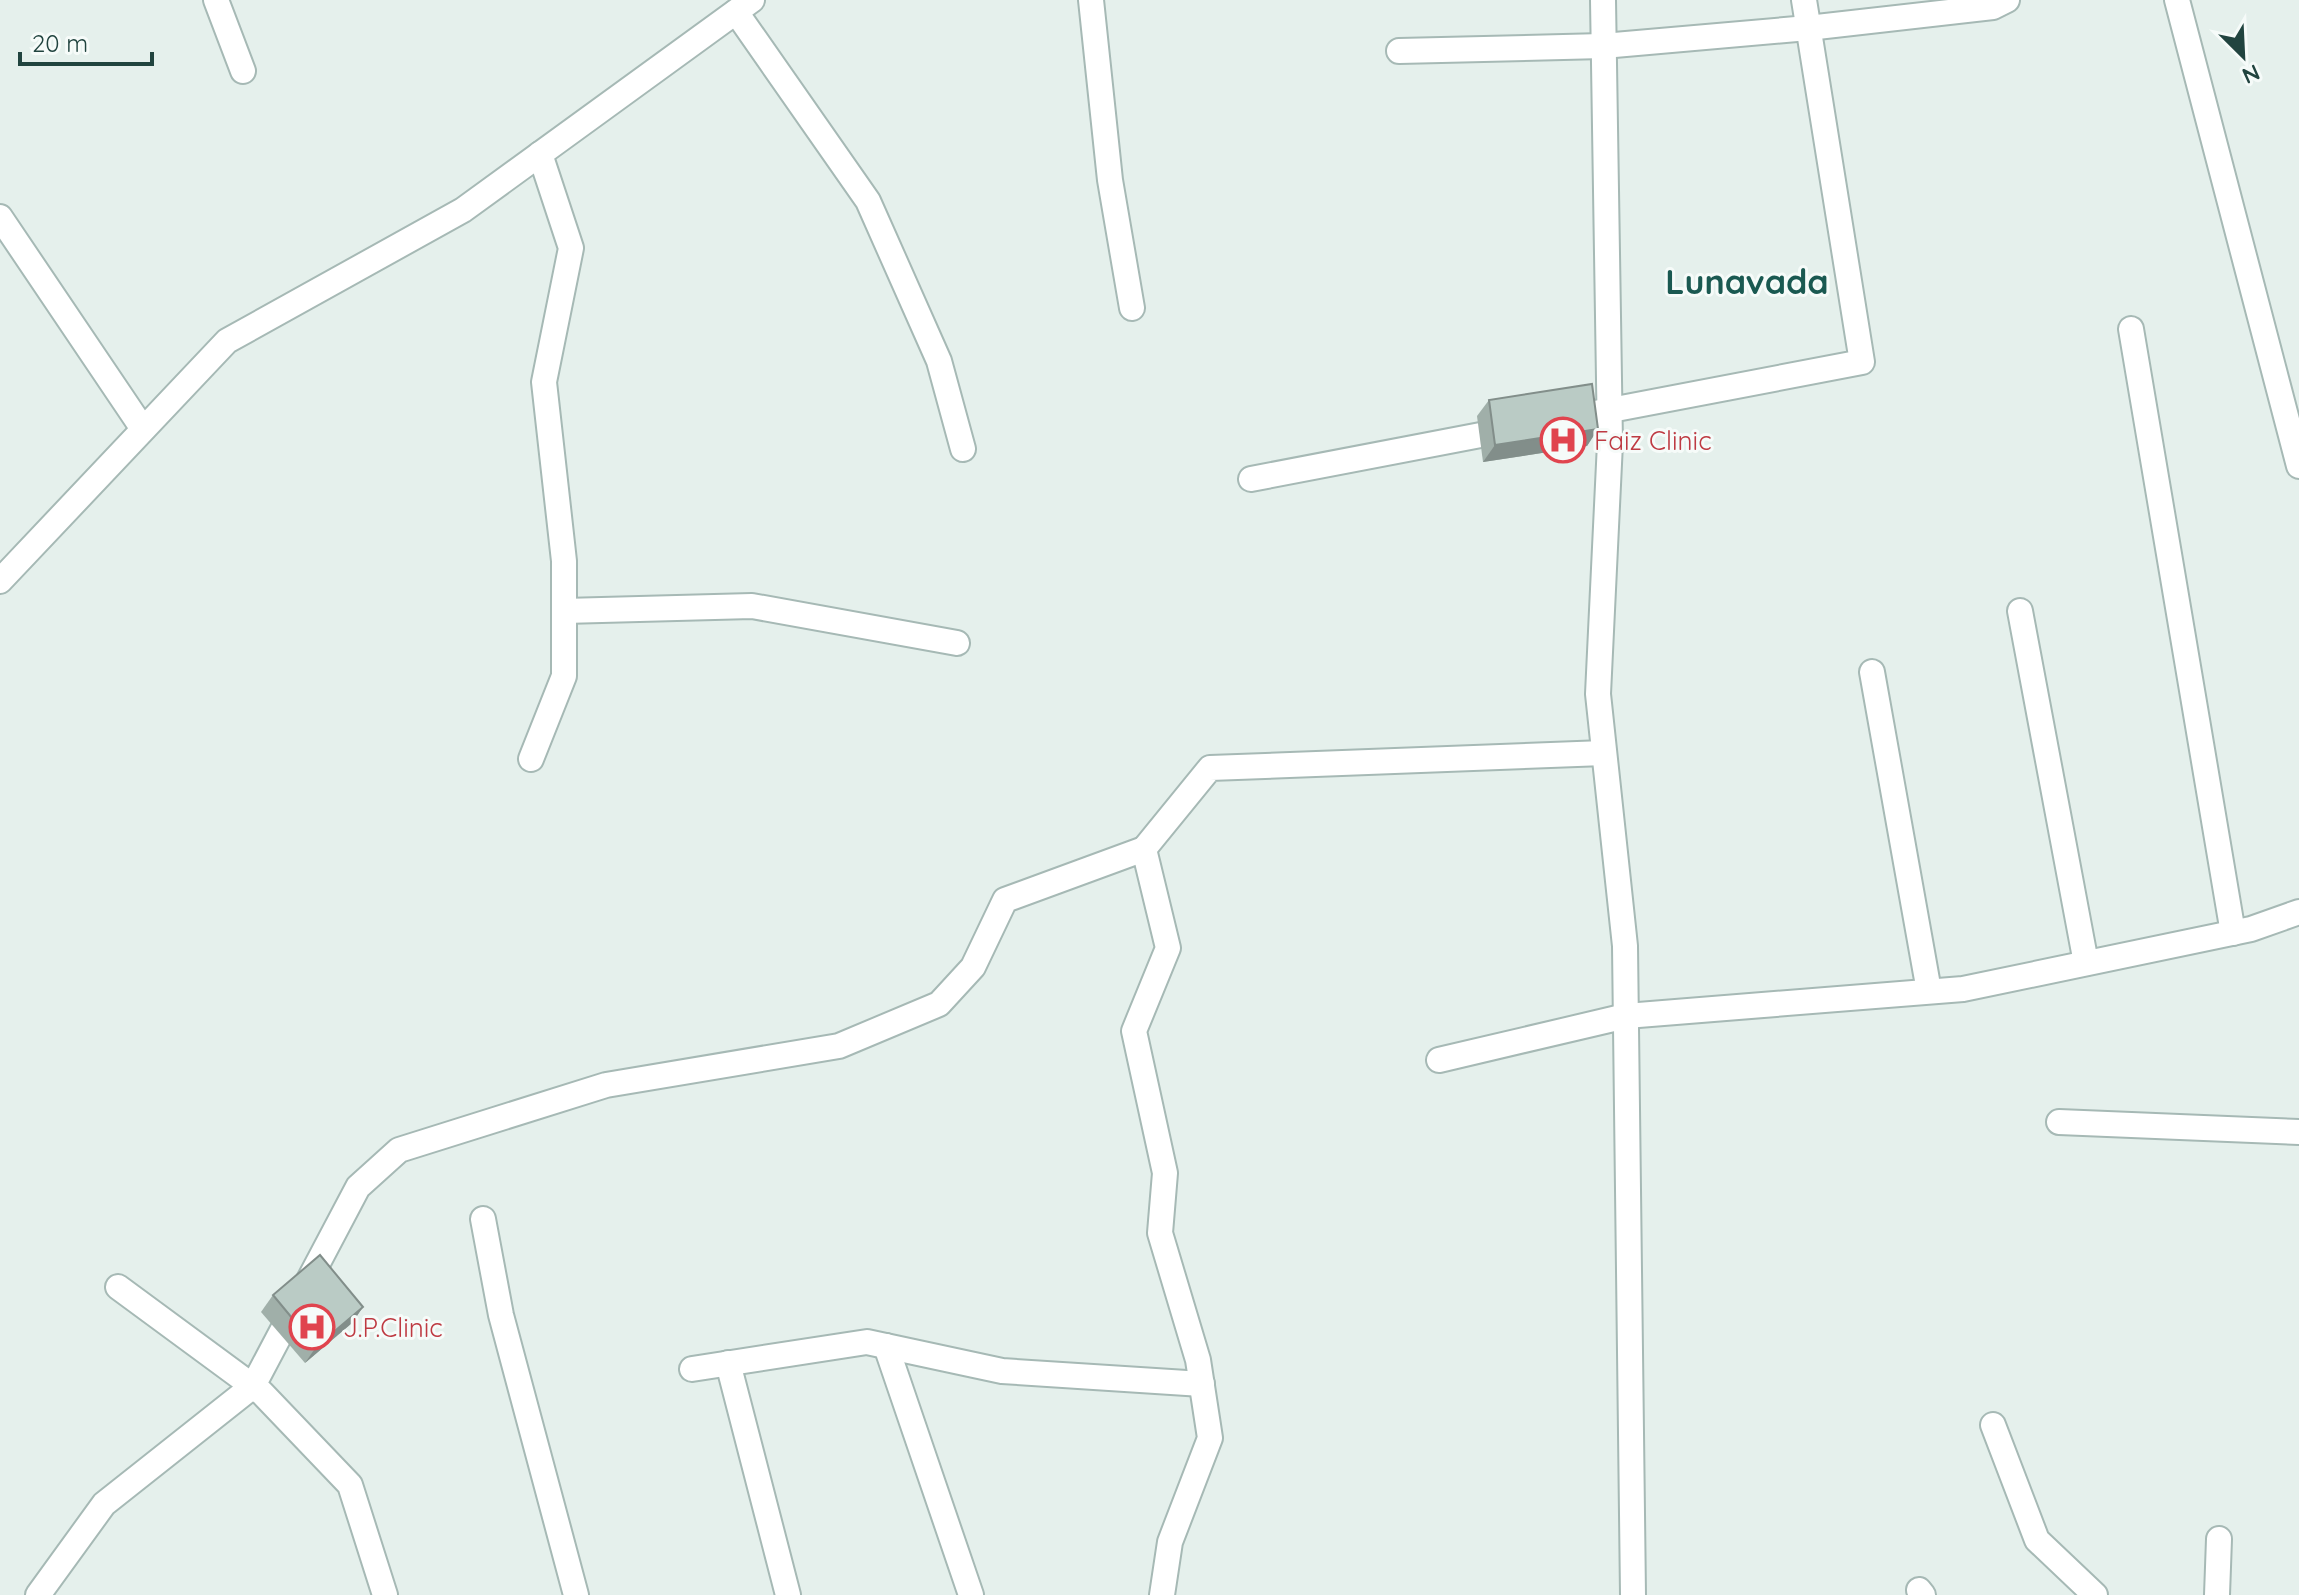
<svg xmlns="http://www.w3.org/2000/svg" width="2299" height="1595" viewBox="0 0 2299 1595" font-family="Quicksand,sans-serif">
<style>
.lines{fill:none;stroke-linecap:round;stroke-linejoin:round}
.minor-casing{stroke:#a6b9b5;stroke-width:28}
.minor{stroke:#fff;stroke-width:24}
.wall{fill:#a0afa9}
.shaded-wall{fill:#828e8a}
.building{fill:#bacbc5;stroke:#828e8a;stroke-width:2}
.labels{text-anchor:middle;dominant-baseline:central;stroke-width:6;stroke-linejoin:round;paint-order:stroke}
.health-label{font-size:26px;fill:#be3a42;stroke:#f6fbf9;text-anchor:start}
.district-label{font-size:34px;font-weight:bold;fill:#1a5951;stroke:#f6fbf9}
</style>
<rect width="100%" height="100%" fill="#e5f0ec"/>
<g class="lines">
<g class="minor-casing">
<g id="minor">
<polyline points="216,0 243,71"/>
<polyline points="1091,0 1110,180 1132,308"/>
<polyline points="1603,0 1610,443 1598,694 1625,946 1633,1595"/>
<polyline points="2177,0 2299,466"/>
<polyline points="736,12 868,201 939,361 963,449"/>
<polyline points="1399,51 1603,46 1808,28 1993,7 2007,0"/>
<polyline points="0,217 143,429"/>
<polyline points="2131,329 2233,933"/>
<polyline points="1595,413 1862,362 1804,0"/>
<polyline points="1251,479 1512,429"/>
<polyline points="0,581 227,341 463,210 752,0"/>
<polyline points="564,611 752,606 957,643"/>
<polyline points="2020,611 2086,963"/>
<polyline points="1872,672 1929,991"/>
<polyline points="531,759 564,676 564,561 544,382 571,248 540,154"/>
<polyline points="1439,1060 1626,1016 1963,989 2251,929 2299,912"/>
<polyline points="2059,1122 2299,1132"/>
<polyline points="483,1219 501,1315 576,1595"/>
<polyline points="118,1287 262,1393 350,1485 385,1595"/>
<polyline points="886,1346 971,1595"/>
<polyline points="728,1363 788,1595"/>
<polyline points="692,1369 867,1342 1002,1371 1202,1384"/>
<polyline points="1993,1425 2037,1540 2095,1595"/>
<polyline points="1919,1590 1923,1595"/>
<polyline points="38,1595 104,1504 253,1386 358,1187 399,1150 606,1085 839,1046 939,1004 973,967 1005,900 1144,849"/>
<polyline points="1162,1595 1170,1542 1210,1438 1198,1360 1160,1233 1165,1173 1134,1031 1168,948 1144,849 1210,768 1604,753"/>
<polyline points="2217,1595 2219,1539"/>
</g>
</g>
<use href="#minor" class="minor"/>
</g>
<g class="wall">
<polygon points="1489,400 1598,429 1587,446 1483,462 1477,416"/>
<polygon points="273,1295 363,1307 352,1323 305,1363 261,1312"/>
</g>
<g class="shaded-wall">
<polygon points="1598,429 1587,446 1483,462 1495,445"/>
<polygon points="363,1307 352,1323 305,1363 316,1347"/>
</g>
<g class="building">
<polygon points="1592,384 1598,429 1495,445 1489,400"/>
<polygon points="320,1255 363,1307 316,1347 273,1295"/>
</g>
<defs>
<g id="hospital-ring" transform="scale(2.3)"><circle r="9.5" fill="#f6fbf9" stroke="#e0444e" stroke-width="1.5"/><path d="M-5-5h3v3.5h4V-5h3V5h-3V1.5h-4V5h-3Z" fill="#e0444e"/></g>
</defs>
<g fill-rule="evenodd">
<use href="#hospital-ring" x="1563" y="440"/>
<use href="#hospital-ring" x="312" y="1327"/>
</g>
<g class="labels">
<g class="health-label">
<text x="1594" y="440">Faiz Clinic</text>
<text x="343" y="1327">J.P.Clinic</text>
</g>
<g class="district-label">
<text x="1747" y="281">Lunavada</text>
</g>
</g>
<g transform="translate(2243 56) rotate(156)" stroke="#f6fbf9" stroke-width="6" paint-order="stroke">
<path d="M0-6L14 30L0 20L-14 30Z" fill="#21443f"/>
<text y="-12" font-size="22" font-weight="bold" text-anchor="middle" fill="#21443f">N</text>
</g>
<path d="M20 52v12h132v-12" fill="none" stroke="#21443f" stroke-width="4"/>
<text x="32" y="52" font-size="24" fill="#21443f" stroke="#f6fbf9" stroke-width="6" paint-order="stroke">20 m</text>
</svg>
